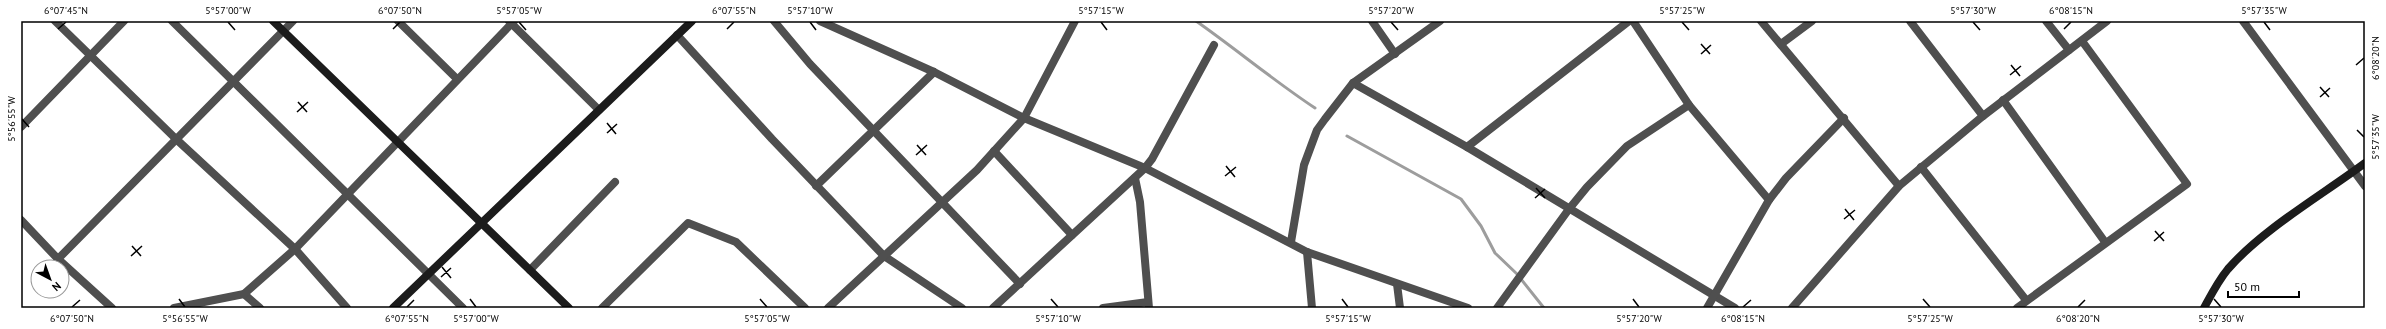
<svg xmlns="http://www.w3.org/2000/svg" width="2386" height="329" viewBox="0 0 2386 329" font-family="'PT Sans',sans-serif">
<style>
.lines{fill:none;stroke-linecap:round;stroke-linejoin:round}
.stream{stroke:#9d9d9d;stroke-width:3}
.street{stroke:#4f4f4f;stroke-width:8}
.secondary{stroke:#1c1c1c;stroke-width:8}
.ticks{fill:none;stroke:#000;stroke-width:1.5}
.neatline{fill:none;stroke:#000;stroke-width:1.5}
.ticks-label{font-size:10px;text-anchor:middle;fill:#000}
</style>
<rect width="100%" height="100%" fill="#fff"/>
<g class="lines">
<g class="stream">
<path d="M 1196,21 C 1236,49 1274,81 1315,108"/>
<polyline points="1347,136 1461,199 1481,226 1495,253 1517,274 1544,308"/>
</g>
<g class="street">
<polyline points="55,21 176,139 295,249 347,308"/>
<polyline points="172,21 463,308"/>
<polyline points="398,21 457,79"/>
<polyline points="509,21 599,110"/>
<polyline points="774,21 810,64 1020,284"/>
<polyline points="820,21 934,72 1024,118 1145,168 1307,252 1468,308"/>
<polyline points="1372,21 1395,54"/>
<polyline points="1633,21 1689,105 1769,200"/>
<polyline points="1761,21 1899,186"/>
<polyline points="1910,21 1983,116"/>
<polyline points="2046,21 2069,50"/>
<polyline points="2243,21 2365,186"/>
<polyline points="677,35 772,139 884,256 962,308"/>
<polyline points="1781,44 1812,21"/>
<polyline points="1353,83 1467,147 1735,308"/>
<polyline points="2003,100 2105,242"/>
<polyline points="21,127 124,21"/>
<polyline points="1467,147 1629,21"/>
<polyline points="994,151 1072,235"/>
<polyline points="1921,167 2026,300"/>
<polyline points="1135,178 1140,202 1149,308"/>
<polyline points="816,186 934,72"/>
<polyline points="21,220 58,259 112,308"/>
<polyline points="1291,242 1304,165 1317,130 1325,119 1353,83 1440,21"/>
<polyline points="1307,252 1312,308"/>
<polyline points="58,259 293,21"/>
<polyline points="530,270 615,182"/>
<polyline points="1397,284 1400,308"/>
<polyline points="244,294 260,308"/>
<polyline points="174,308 244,294 295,249 514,21"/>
<polyline points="602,308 688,223 736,242 805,308"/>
<polyline points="828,308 977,170 1024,118 1075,21"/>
<polyline points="993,308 1145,168 1152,159 1214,45"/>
<polyline points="1103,308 1148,302"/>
<polyline points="1497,308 1569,209 1587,187 1627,146 1689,105"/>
<polyline points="1707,308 1769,200 1786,178 1844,118"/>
<polyline points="1792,308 1899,186 1983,116 2107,21"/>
<polyline points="2017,308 2187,184 2082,41"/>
</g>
<g class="secondary">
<polyline points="273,21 569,308"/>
<polyline points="393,308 692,21"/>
<path d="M 2204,308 C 2211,295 2218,281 2228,269 C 2263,229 2322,195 2365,163"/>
</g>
</g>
<path class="ticks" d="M 228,22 L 235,30M 519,22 L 526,30M 810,22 L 816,30M 1101,22 L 1107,30M 1391,22 L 1398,30M 1682,22 L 1689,30M 1973,22 L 1980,30M 2264,22 L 2270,30M 58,29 L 66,22M 393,29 L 400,22M 727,29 L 734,22M 2064,29 L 2071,22M 1701,44 L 1710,54M 1701,54 L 1711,45M 2011,65 L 2020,76M 2356,65 L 2364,58M 2010,75 L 2021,66M 2320,87 L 2329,97M 2320,97 L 2330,88M 298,102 L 307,112M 297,112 L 308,102M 22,119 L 29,127M 607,123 L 616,134M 2357,130 L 2364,137M 607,133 L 617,124M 917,145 L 926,155M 916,155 L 927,145M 1226,166 L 1235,177M 1225,176 L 1236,167M 1536,188 L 1545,198M 1535,198 L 1545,189M 1845,209 L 1854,220M 1844,219 L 1855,210M 2155,231 L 2164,241M 2154,241 L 2164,232M 132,246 L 141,256M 131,256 L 142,246M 442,267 L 451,278M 441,277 L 451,268M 179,299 L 185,307M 470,299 L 476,307M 760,299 L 767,307M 1051,299 L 1058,307M 1342,299 L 1348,307M 1633,299 L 1639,307M 1923,299 L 1930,307M 2214,299 L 2221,307M 72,307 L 80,300M 407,307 L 414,300M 1743,307 L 1751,300M 2078,307 L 2085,300"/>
<rect width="2386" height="329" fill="none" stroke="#ffffff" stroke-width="44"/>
<g transform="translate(50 279) rotate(139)"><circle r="19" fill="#ffffff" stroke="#999999"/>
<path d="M0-3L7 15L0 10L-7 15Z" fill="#000000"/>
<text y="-6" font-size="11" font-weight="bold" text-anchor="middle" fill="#000000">N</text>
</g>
<path d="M2228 291v6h71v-6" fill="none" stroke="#000000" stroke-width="2"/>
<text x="2234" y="291" font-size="12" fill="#000000" stroke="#ffffff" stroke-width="3" paint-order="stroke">50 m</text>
<rect x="22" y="22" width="2342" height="285" class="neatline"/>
<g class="ticks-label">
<text x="66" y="14">6°07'45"N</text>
<text x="228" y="14">5°57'00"W</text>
<text x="400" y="14">6°07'50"N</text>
<text x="519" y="14">5°57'05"W</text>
<text x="734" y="14">6°07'55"N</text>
<text x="810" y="14">5°57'10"W</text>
<text x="1101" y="14">5°57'15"W</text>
<text x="1391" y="14">5°57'20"W</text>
<text x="1682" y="14">5°57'25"W</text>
<text x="1973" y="14">5°57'30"W</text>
<text x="2071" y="14">6°08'15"N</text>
<text x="2264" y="14">5°57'35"W</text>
<text transform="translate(2375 58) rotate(-90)" y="4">6°08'20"N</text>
<text transform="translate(11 119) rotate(-90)" y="4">5°56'55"W</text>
<text transform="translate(2375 137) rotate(-90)" y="4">5°57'35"W</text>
<text x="72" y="322">6°07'50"N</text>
<text x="185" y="322">5°56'55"W</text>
<text x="407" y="322">6°07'55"N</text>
<text x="476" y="322">5°57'00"W</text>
<text x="767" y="322">5°57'05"W</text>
<text x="1058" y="322">5°57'10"W</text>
<text x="1348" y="322">5°57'15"W</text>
<text x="1639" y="322">5°57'20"W</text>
<text x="1743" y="322">6°08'15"N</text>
<text x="1930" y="322">5°57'25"W</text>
<text x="2078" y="322">6°08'20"N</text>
<text x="2221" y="322">5°57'30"W</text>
</g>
</svg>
